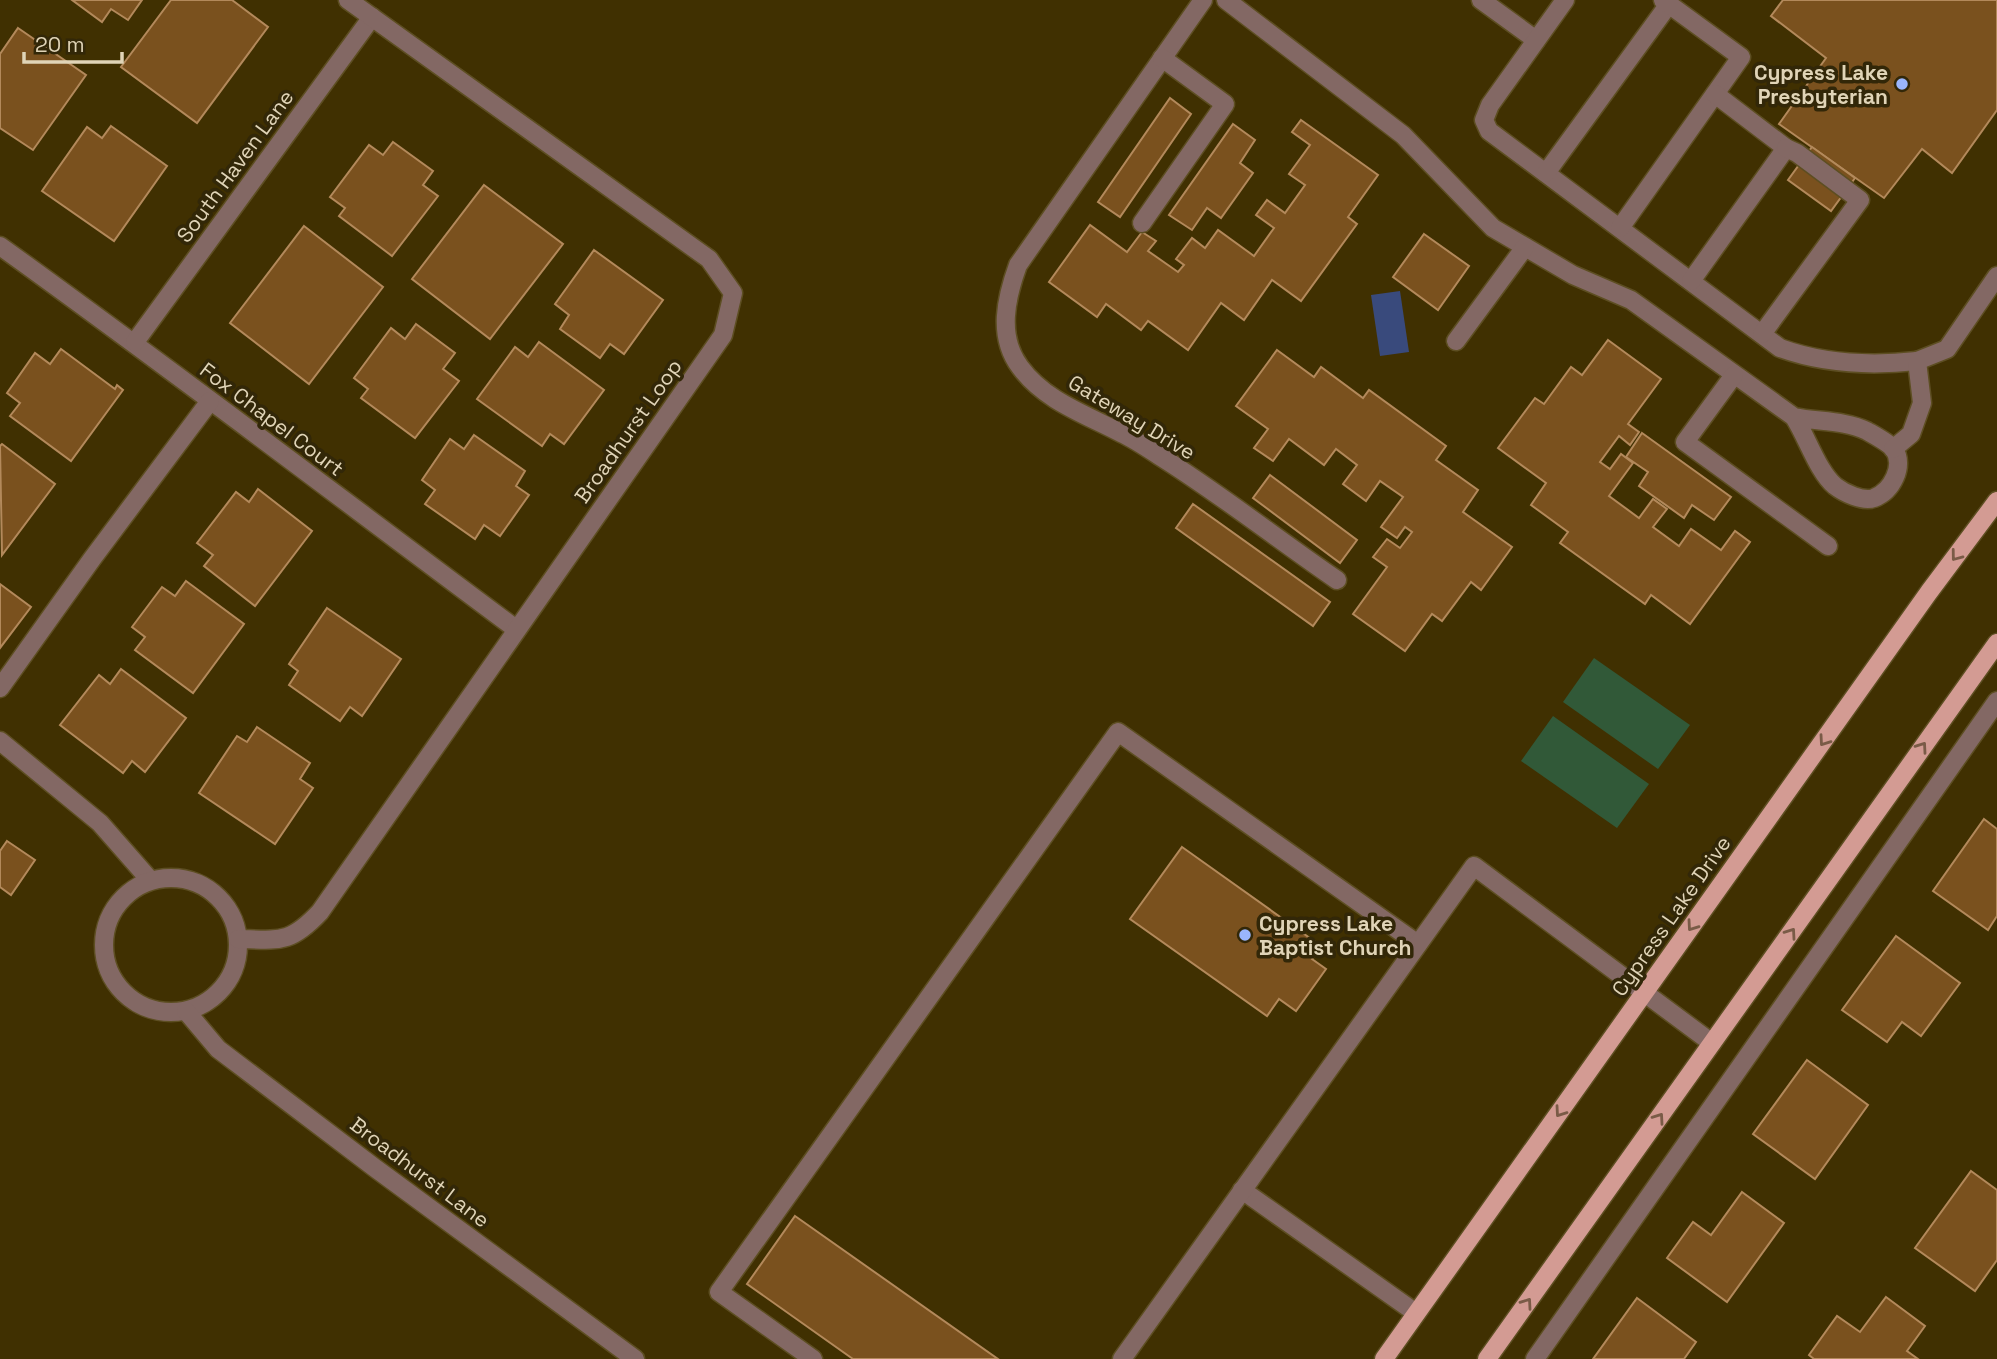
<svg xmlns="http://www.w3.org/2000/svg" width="1997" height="1359" viewBox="0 0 1997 1359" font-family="'Space Grotesk',sans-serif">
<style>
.green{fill:#315938}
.water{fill:#394a7c}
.building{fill:#7a511e;stroke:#b3895b;stroke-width:2}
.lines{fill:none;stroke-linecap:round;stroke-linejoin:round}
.minor-casing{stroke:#5d4e22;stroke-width:21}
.major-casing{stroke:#5d4e22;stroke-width:21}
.minor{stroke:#836864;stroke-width:18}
.major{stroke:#d39b93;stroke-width:18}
.oneway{stroke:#7a5b47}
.poi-dot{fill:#9ab5fd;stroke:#322708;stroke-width:2.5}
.labels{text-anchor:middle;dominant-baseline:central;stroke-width:7;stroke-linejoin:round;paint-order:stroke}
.poi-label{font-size:21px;font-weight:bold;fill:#e0d4b7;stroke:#322708;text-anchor:end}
.street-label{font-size:21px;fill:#e0d4b7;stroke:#322708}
</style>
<rect width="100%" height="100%" fill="#403001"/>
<g class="green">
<polygon points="1594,658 1690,725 1658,769 1563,702"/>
<polygon points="1553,716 1649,784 1617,828 1521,761"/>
</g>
<polygon class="water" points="1400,291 1409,352 1380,356 1371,295"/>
<g class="building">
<polygon points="72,0 142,0 128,20 111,9 102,22"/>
<polygon points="171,0 232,0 268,27 197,123 121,67"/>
<polygon points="1783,0 1997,0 1997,110 1952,173 1922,149 1884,198 1779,124 1826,58 1771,16"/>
<polygon points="18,28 86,75 33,150 0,128 0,54"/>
<polygon points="1170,98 1191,114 1120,217 1098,202"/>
<polygon points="1301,120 1378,175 1348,217 1357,224 1301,301 1272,280 1244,320 1221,303 1188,350 1148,321 1141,330 1106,304 1097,317 1049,282 1090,225 1127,252 1142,232 1156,241 1148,251 1178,272 1184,265 1176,259 1192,238 1205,248 1218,230 1254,256 1274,228 1256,215 1267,200 1285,213 1305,185 1289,174 1310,145 1292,132"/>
<polygon points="1233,124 1255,140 1240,163 1253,173 1221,218 1207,208 1192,230 1169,215"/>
<polygon points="111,126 167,166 114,241 42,191 87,127 102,138"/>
<polygon points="393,142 433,171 423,185 438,196 392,256 339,216 345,208 330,197 369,145 383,155"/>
<polygon points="1812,147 1855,178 1831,211 1788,180"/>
<polygon points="484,185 563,244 490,339 412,279"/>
<polygon points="304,226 383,287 309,384 230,323"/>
<polygon points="1424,234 1469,266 1438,310 1393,277"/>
<polygon points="594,250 663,300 624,354 610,344 600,358 560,329 569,315 555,304"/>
<polygon points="416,324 455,353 443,369 459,381 415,438 361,398 368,389 354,378 391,328 405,339"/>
<polygon points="1608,340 1661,379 1628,424 1639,432 1630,445 1619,436 1600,462 1610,469 1621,454 1633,463 1609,496 1639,518 1653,499 1667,509 1653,527 1679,546 1691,529 1721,550 1735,531 1750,542 1690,624 1651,595 1645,604 1560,543 1568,532 1531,505 1546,483 1498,448 1535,398 1544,404 1571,367 1582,375"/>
<polygon points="539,342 604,390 564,444 550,434 542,446 477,399 515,347 528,357"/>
<polygon points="61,349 115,389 117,385 123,390 71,461 10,416 20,403 7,393 35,353 50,364"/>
<polygon points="1277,350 1314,377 1321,367 1363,398 1369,390 1446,446 1436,460 1478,490 1463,512 1512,547 1481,590 1471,582 1442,621 1432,614 1405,651 1353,614 1387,567 1373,557 1387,539 1400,548 1412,532 1405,527 1397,538 1381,527 1403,497 1380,481 1366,501 1343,484 1357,465 1336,449 1324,465 1289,439 1273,461 1254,448 1268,429 1236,406"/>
<polygon points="1642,433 1731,497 1714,520 1692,505 1684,518 1639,486 1648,472 1626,457"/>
<polygon points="474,435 525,471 516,486 529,495 500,536 484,525 475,539 425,504 435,490 422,480 450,439 464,449"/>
<polygon points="2,444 55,484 2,555 0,446"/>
<polygon points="1270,475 1357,540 1340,563 1253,498"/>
<polygon points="258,489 312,531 255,606 204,566 213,555 197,543 236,492 249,502"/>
<polygon points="1193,504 1330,602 1313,626 1176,528"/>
<polygon points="186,581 244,624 193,693 135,650 145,637 132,627 162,587 175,596"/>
<polygon points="0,584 31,607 0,648"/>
<polygon points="327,608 401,659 362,716 350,707 340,721 289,685 298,671 289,664"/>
<polygon points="121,669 186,718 145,772 132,761 123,773 60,725 99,675 110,684"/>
<polygon points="257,727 310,763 300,779 313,788 275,844 199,793 237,736 247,742"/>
<polygon points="1984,819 1997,829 1997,916 1988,930 1933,891"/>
<polygon points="7,841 35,860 11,895 0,887 0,851"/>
<polygon points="1182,847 1321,946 1312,959 1326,969 1296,1011 1279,999 1267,1016 1130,919"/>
<polygon points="1896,936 1960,983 1921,1036 1902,1022 1887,1042 1842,1010"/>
<polygon points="1807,1060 1868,1105 1815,1179 1753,1134"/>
<polygon points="1971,1171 1997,1190 1997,1260 1975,1291 1915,1248"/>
<polygon points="1742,1192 1784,1223 1727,1302 1667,1258 1693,1222 1711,1235"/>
<polygon points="795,1216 998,1359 853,1359 747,1284"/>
<polygon points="1886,1297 1925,1326 1907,1351 1918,1359 1814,1359 1809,1355 1837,1316 1860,1332"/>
<polygon points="1637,1298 1696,1342 1684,1359 1593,1359"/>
</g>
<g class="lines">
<g class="minor-casing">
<g id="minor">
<path d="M 1203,0 L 1018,265 C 1006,298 997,336 1020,367 C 1045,401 1085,414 1121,433 C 1134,439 1146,447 1158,455 C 1219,493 1277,539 1337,580"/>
<path d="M 1226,0 L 1403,135 L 1493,228 L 1573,275 L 1631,300 L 1794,417 C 1818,422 1844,420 1867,431 C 1874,435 1889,443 1894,449 C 1905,466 1892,491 1874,498 C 1863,502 1844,493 1835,486 C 1818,472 1807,437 1794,417"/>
<polyline points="1481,0 1536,40"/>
<path d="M 1565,0 L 1490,105 L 1484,120 L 1489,131 L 1780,348 C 1824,364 1871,366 1917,361"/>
<polyline points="1546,173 1669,4"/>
<polyline points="1142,223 1225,104 1162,58"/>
<polyline points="1620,228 1741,57 1663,0"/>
<path d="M 0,246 C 174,371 344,501 516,629"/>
<polyline points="1691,281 1786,148 1715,94"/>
<polyline points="1762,334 1860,200 1797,153 1786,148"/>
<polyline points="1456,341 1525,247"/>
<polyline points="135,342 372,17"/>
<polyline points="1734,375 1685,442 1828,546"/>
<polyline points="1893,449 1911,434 1922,403 1917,361 1947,349 1997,276"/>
<polyline points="0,688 92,559 210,401"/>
<polyline points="0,741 100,823 150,880"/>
<circle cx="171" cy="945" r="67"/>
<path d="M 238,939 C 280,940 290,944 320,912 L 723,335 L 733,293 L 709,259 L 348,0"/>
<polyline points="186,1011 218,1049 375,1168 635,1359"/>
<polyline points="1242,1190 1416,1313"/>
<polyline points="813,1359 719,1292 1118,732 1418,944"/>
<polyline points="1122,1359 1474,866 1712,1043"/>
<polyline points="1535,1359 1997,701"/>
</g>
</g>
<g class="major-casing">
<g id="major">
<polyline points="1384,1359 1929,592 1997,501"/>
<polyline points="1487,1359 1997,643"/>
</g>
</g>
<use href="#minor" class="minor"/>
<use href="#major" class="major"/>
</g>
<defs><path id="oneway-chevron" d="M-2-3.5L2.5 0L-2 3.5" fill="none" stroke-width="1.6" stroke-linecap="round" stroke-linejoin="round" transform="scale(1.75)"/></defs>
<g class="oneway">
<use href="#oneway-chevron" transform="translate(1956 556) rotate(127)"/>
<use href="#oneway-chevron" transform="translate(1824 741) rotate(125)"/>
<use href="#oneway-chevron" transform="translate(1922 747) rotate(-55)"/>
<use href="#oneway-chevron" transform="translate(1692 926) rotate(125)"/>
<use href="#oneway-chevron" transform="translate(1791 933) rotate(-55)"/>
<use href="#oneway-chevron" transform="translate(1560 1112) rotate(125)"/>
<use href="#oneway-chevron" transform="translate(1659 1118) rotate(-55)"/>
<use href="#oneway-chevron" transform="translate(1527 1303) rotate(-55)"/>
</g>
<g class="poi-dot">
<circle cx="1902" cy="84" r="7"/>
<circle cx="1245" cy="935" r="7"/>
</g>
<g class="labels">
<g class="poi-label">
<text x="1888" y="72">Cypress Lake<tspan x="1888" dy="24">Presbyterian</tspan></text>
<text x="1259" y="923" text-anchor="start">Cypress Lake<tspan x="1259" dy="24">Baptist Church</tspan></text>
</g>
<g class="street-label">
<text transform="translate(235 166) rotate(-54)">South Haven Lane</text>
<text transform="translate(1132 417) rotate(31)">Gateway Drive</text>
<text transform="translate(272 419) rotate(37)">Fox Chapel Court</text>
<text transform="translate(628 431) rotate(-55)">Broadhurst Loop</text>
<text transform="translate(1671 916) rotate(-55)">Cypress Lake Drive</text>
<text transform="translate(420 1172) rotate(37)">Broadhurst Lane</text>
</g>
</g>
<path d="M24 52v10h98v-10" fill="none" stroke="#e0d4b7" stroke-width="3.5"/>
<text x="35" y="52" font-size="21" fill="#e0d4b7" stroke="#322708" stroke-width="5" paint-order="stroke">20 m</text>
</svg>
